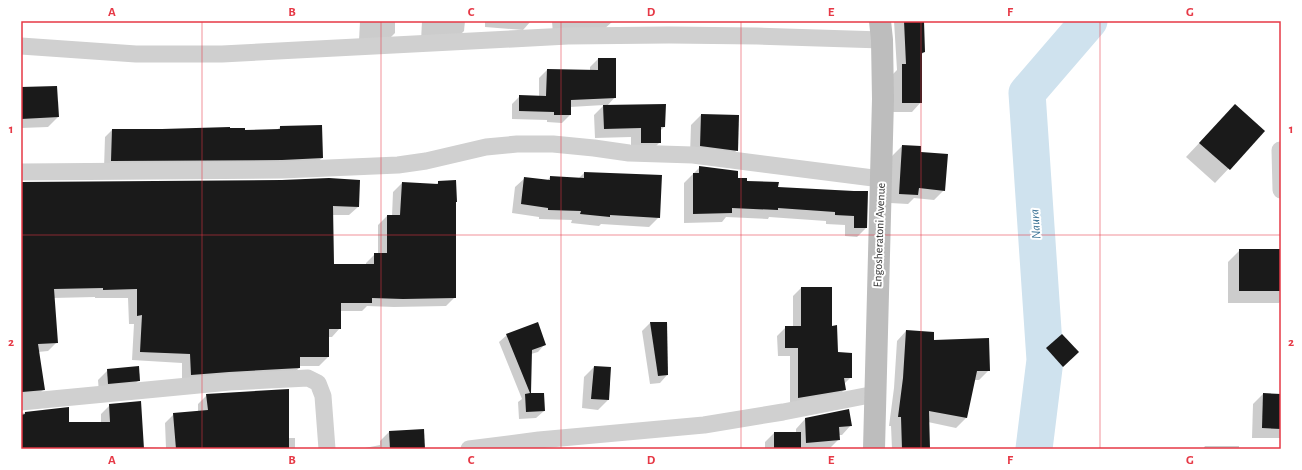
<svg xmlns="http://www.w3.org/2000/svg" width="1302" height="470" viewBox="0 0 1302 470" font-family="'Alegreya Sans',sans-serif">
<style>
.shadow{fill:#0003}
.lines{fill:none;stroke-linecap:round;stroke-linejoin:round}
.river{stroke:#cfe2ee;stroke-width:37}
.building{fill:#1a1a1a}
.street{stroke:#d0d0d0;stroke-width:17}
.secondary{stroke:#bdbdbd;stroke-width:22}
.grid{fill:none;stroke:#e63946;stroke-width:1;stroke-opacity:0.55}
.labels{text-anchor:middle;dominant-baseline:central;stroke-width:4;stroke-linejoin:round;paint-order:stroke}
.street-label{font-size:12px;fill:#333;stroke:#fff}
.water-label{font-size:13px;font-style:italic;fill:#3f7597;stroke:#fff}
.neatline{fill:none;stroke:#e63946;stroke-width:1.5}
.grid-label{font-size:13px;text-anchor:middle;font-weight:bold;fill:#e63946}
</style>
<rect width="100%" height="100%" fill="#fff"/>
<g class="shadow">
<polygon points="360,21 395,21 395,33 385,43 359,41"/>
<polygon points="422,21 465,21 464,31 454,41 421,41"/>
<polygon points="485,21 531,21 523,30 485,27"/>
<polygon points="552,21 613,21 601,32 553,35"/>
<polygon points="894,21 923,21 924,52 921,55 921,102 912,112 892,112 892,75 897,70"/>
<polygon points="598,59 615,97 607,106 664,127 660,131 660,142 650,152 631,153 631,137 595,138 594,115 604,105 570,107 570,115 562,123 547,122 547,120 512,119 512,104 520,96 539,97 539,78 547,70 590,71 590,67"/>
<polygon points="21,88 58,117 48,127 21,128"/>
<polygon points="1235,105 1264,131 1215,183 1186,157"/>
<polygon points="701,115 737,150 728,160 690,155 691,125"/>
<polygon points="280,127 322,158 314,165 104,168 105,137 112,130 244,131 277,130"/>
<polygon points="902,146 920,153 944,190 934,200 914,198 908,204 890,203 892,156"/>
<polygon points="700,167 746,182 777,188 854,192 866,228 857,237 845,236 845,225 826,224 826,221 769,217 768,219 726,217 722,222 684,223 684,183"/>
<polygon points="584,173 659,217 649,227 601,224 599,226 571,223 572,220 539,219 539,217 512,213 515,187 525,178 547,181 550,177 578,179"/>
<polygon points="282,181 358,207 349,215 332,215 333,265 366,265 366,263 375,254 378,254 378,225 387,216 392,216 393,192 402,183 435,185 439,182 456,202 455,203 455,297 446,306 394,307 367,306 362,311 340,311 340,328 332,337 328,337 328,357 319,366 299,366 299,368 290,377 182,384 182,363 132,360 134,324 129,324 128,298 95,298 95,297 53,298 57,342 48,351 38,352 44,389 35,398 21,400 21,183"/>
<polygon points="1240,250 1281,250 1281,301 1279,303 1228,303 1228,262"/>
<polygon points="801,288 832,327 837,353 851,377 844,384 845,389 837,397 790,406 790,356 778,356 777,336 786,327 793,327 793,296"/>
<polygon points="650,323 666,323 667,375 660,383 650,384 642,331"/>
<polygon points="906,331 933,341 989,370 979,380 974,380 966,418 956,428 928,422 929,449 892,449 891,426 889,426 894,388 897,341"/>
<polygon points="507,335 545,344 538,352 531,354 530,394 544,411 536,418 519,419 518,402 522,399 499,342"/>
<polygon points="1062,335 1068,362 1052,376 1037,359"/>
<polygon points="594,367 608,400 598,410 582,408 584,377"/>
<polygon points="108,370 139,380 129,390 99,393 98,380"/>
<polygon points="1263,394 1281,395 1281,438 1252,438 1253,404"/>
<polygon points="207,395 288,438 295,438 295,449 21,449 21,413 68,409 68,423 101,423 101,414 110,405 143,447 166,448 165,423 174,414 198,412 198,404"/>
<polygon points="805,419 851,425 842,435 838,435 838,440 829,449 765,449 765,442 774,433 796,433 796,429"/>
<polygon points="389,432 424,449 360,449 380,445 380,441"/>
<polygon points="1205,446 1239,446 1239,449 1203,449"/>
</g>
<g class="lines">
<polyline class="river" points="1034,449 1045,360 1027,93 1089,21"/>
</g>
<g class="building">
<polygon points="904,21 924,21 925,52 922,53 922,103 902,103 902,64 906,64"/>
<polygon points="598,58 616,58 616,98 571,100 571,115 554,115 554,112 519,111 519,95 546,96 547,69 598,70"/>
<polygon points="57,86 59,117 21,119 21,87"/>
<polygon points="666,104 665,127 661,127 661,143 641,143 641,128 604,129 603,105"/>
<polygon points="1235,104 1265,131 1230,170 1199,143"/>
<polygon points="701,114 739,115 738,151 700,146"/>
<polygon points="322,125 323,158 282,160 111,161 112,129 162,129 230,127 230,128 245,128 245,130 280,129 280,126"/>
<polygon points="902,145 921,146 921,152 948,154 945,191 919,188 918,195 899,194"/>
<polygon points="699,166 738,171 738,178 747,178 747,181 779,182 778,187 854,191 868,191 867,228 854,228 854,216 835,215 835,212 778,208 778,210 732,208 732,213 693,214 693,173 699,173"/>
<polygon points="584,172 662,175 660,218 610,215 610,217 580,214 581,211 548,210 548,208 521,204 524,177 550,180 550,176 584,178"/>
<polygon points="329,178 360,180 359,207 333,206 334,264 374,264 374,253 387,253 387,215 400,215 402,182 438,184 438,181 456,180 457,202 456,202 456,298 403,299 372,298 372,303 341,303 341,329 329,329 329,357 300,357 300,368 229,372 191,375 190,354 140,352 142,315 137,316 137,289 103,290 103,288 54,289 58,343 38,344 45,390 22,392 21,182 282,180"/>
<rect x="1239" y="249" width="42" height="42"/>
<polygon points="801,287 832,287 832,326 837,325 838,352 852,353 852,378 844,378 846,390 798,398 798,348 785,348 785,326 801,326"/>
<polygon points="538,322 546,345 532,350 531,393 544,393 545,411 526,412 525,394 530,393 506,334"/>
<polygon points="650,322 667,322 668,375 658,376"/>
<polygon points="906,330 934,332 934,340 989,338 990,371 977,371 967,418 929,411 930,449 902,449 901,417 898,417 903,378"/>
<polygon points="1062,334 1079,352 1063,367 1046,348"/>
<polygon points="139,366 140,381 108,384 107,369"/>
<polygon points="594,366 611,367 609,400 591,399"/>
<polygon points="289,389 289,449 176,449 173,413 208,410 206,394"/>
<polygon points="1263,393 1281,394 1281,429 1262,428"/>
<polygon points="141,401 144,449 21,449 21,415 25,414 25,412 69,407 69,422 110,422 109,404"/>
<polygon points="849,409 852,426 839,427 840,440 806,443 805,418"/>
<polygon points="424,429 425,449 390,449 389,431"/>
<rect x="774" y="432" width="27" height="17"/>
</g>
<g class="lines">
<g class="street">
<polyline points="21,46 136,54 222,54 568,36 669,35 757,36 882,40"/>
<polyline points="1280,150 1281,190"/>
<polyline points="21,172 282,170 398,165 426,161 486,147 517,144 553,144 594,148 629,153 693,155 881,179"/>
<polyline points="21,402 230,382 308,378 318,383 323,396 327,449"/>
<polyline points="469,449 539,440 704,425 783,412 875,394"/>
</g>
<polyline class="secondary" points="874,449 883,99 882,40 880,21"/>
</g>
<path class="grid" d="M 202,21 L 202,449M 381,21 L 381,449M 561,21 L 561,449M 741,21 L 741,449M 921,21 L 921,449M 1100,21 L 1100,449M 21,235 L 1281,235"/>
<g class="labels">
<g class="street-label">
<text transform="translate(879 235) rotate(-88)">Engosheratoni Avenue</text>
</g>
<g class="water-label">
<text transform="translate(1036 224) rotate(-94)">Naura</text>
</g>
</g>
<rect width="1302" height="470" fill="none" stroke="#ffffff" stroke-width="44"/>
<rect x="22" y="22" width="1258" height="426" class="neatline"/>
<g class="grid-label">
<text x="112" y="16">A</text>
<text x="292" y="16">B</text>
<text x="471" y="16">C</text>
<text x="651" y="16">D</text>
<text x="831" y="16">E</text>
<text x="1010" y="16">F</text>
<text x="1190" y="16">G</text>
<text x="11" y="133">1</text>
<text x="1291" y="133">1</text>
<text x="11" y="346">2</text>
<text x="1291" y="346">2</text>
<text x="112" y="464">A</text>
<text x="292" y="464">B</text>
<text x="471" y="464">C</text>
<text x="651" y="464">D</text>
<text x="831" y="464">E</text>
<text x="1010" y="464">F</text>
<text x="1190" y="464">G</text>
</g>
</svg>
